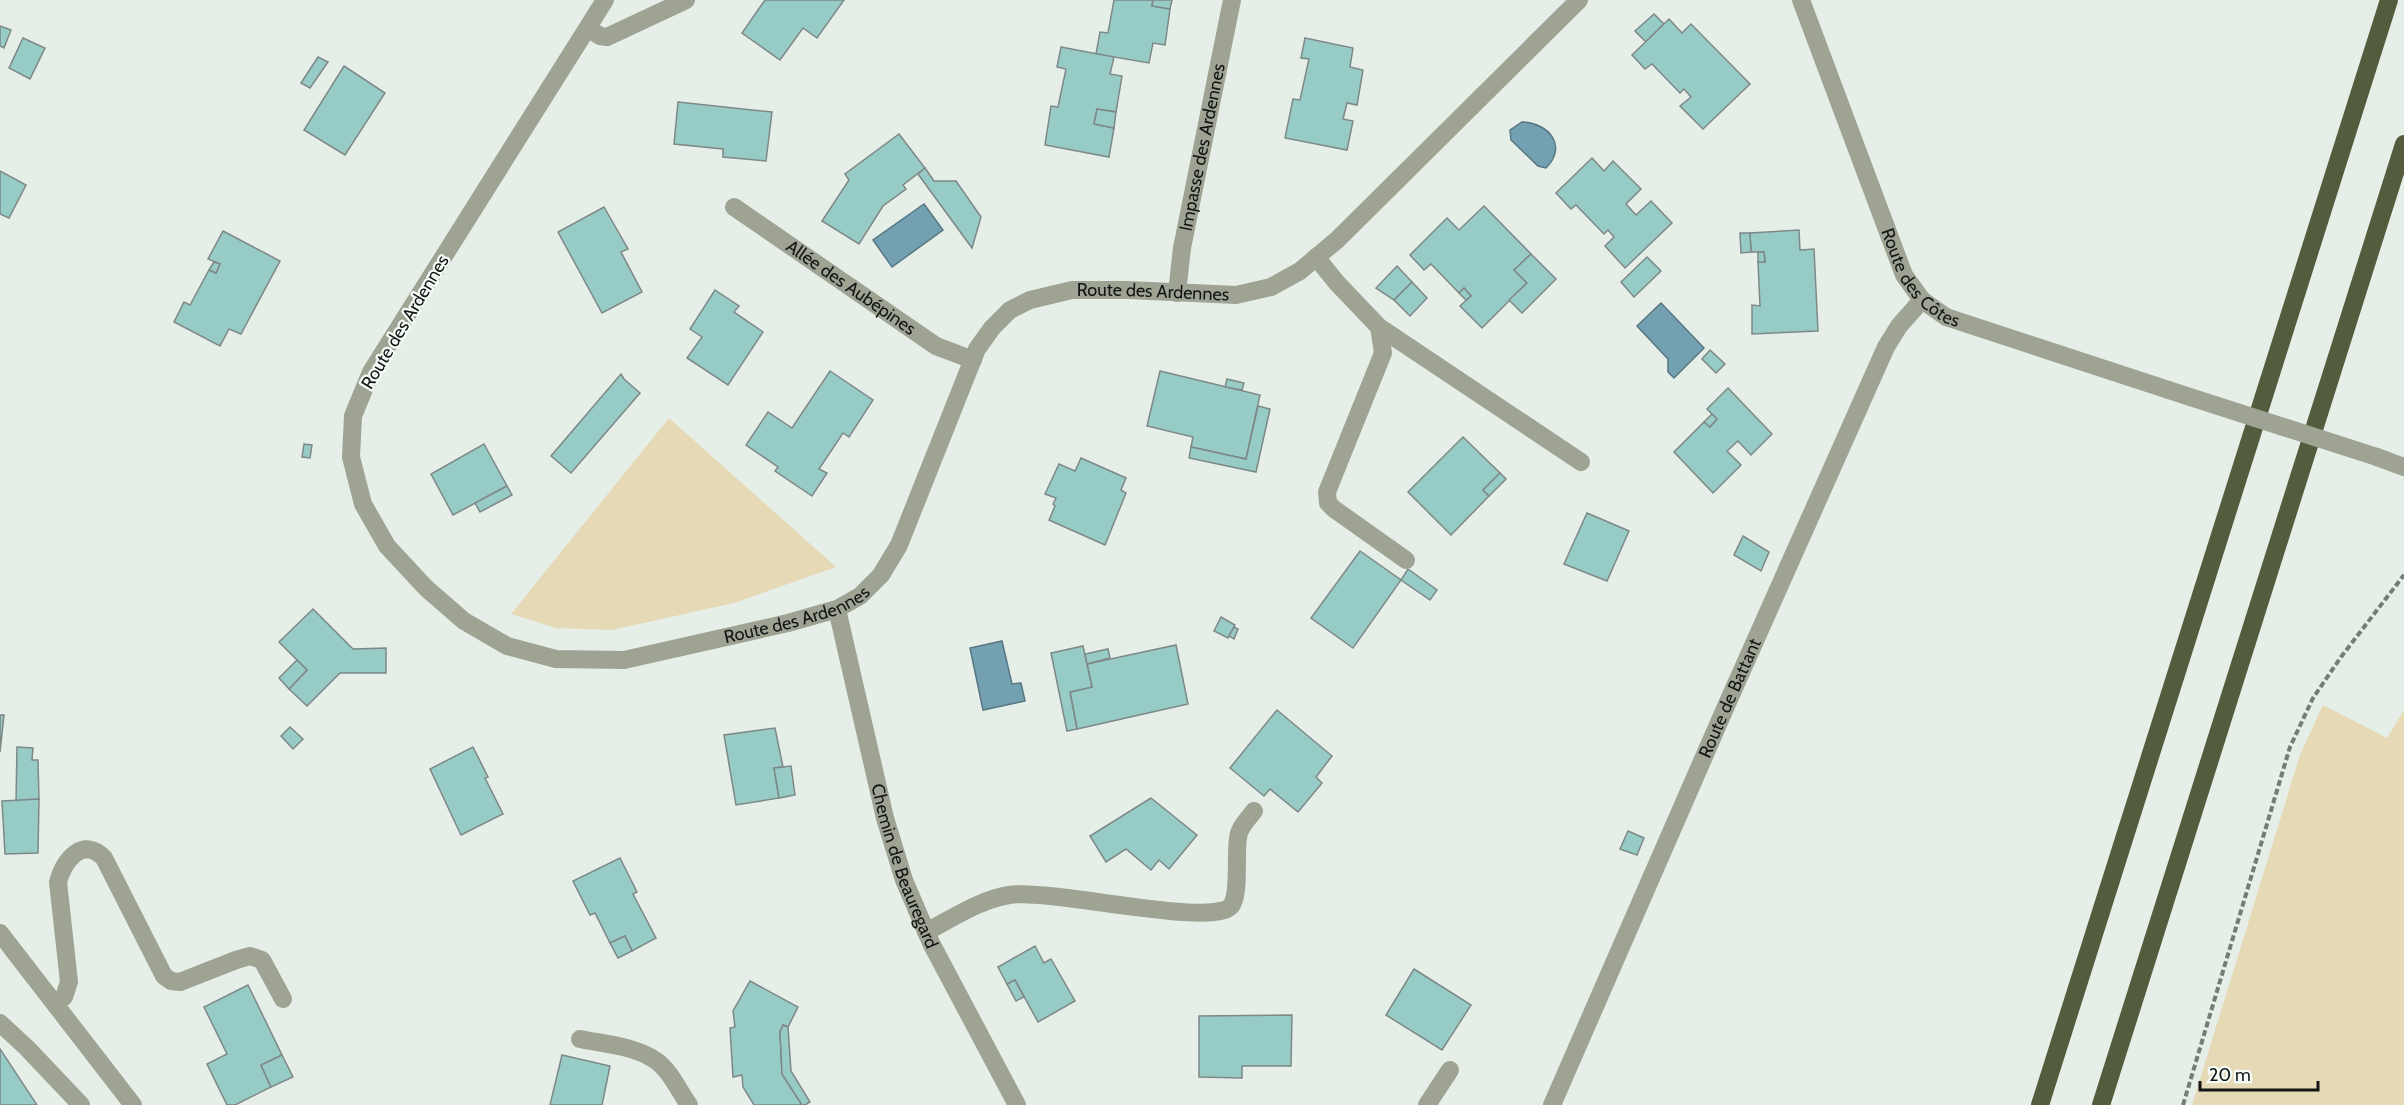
<svg xmlns="http://www.w3.org/2000/svg" width="2404" height="1105" viewBox="0 0 2404 1105" font-family="Cabin,sans-serif">
<style>
.green{fill:#e6d9b6}
.water{fill:#74a1b1;stroke:#577782;stroke-width:1.5}
.building{fill:#97cbc6;stroke:#7e8887;stroke-width:1.5}
.lines{fill:none;stroke-linecap:round;stroke-linejoin:round}
.path{stroke:#757b77;stroke-width:4;stroke-dasharray:6 3;stroke-linecap:butt}
.service{stroke:#9ea393;stroke-width:18}
.minor{stroke:#9ea393;stroke-width:18}
.trunk{stroke:#535c3d;stroke-width:18}
.minor-bridge{stroke:#9ea393;stroke-width:18}
.labels{text-anchor:middle;dominant-baseline:central;stroke-width:4.5;stroke-linejoin:round;paint-order:stroke}
.street-label{font-size:18px;fill:#131614;stroke:#f3fcf6}
</style>
<rect width="100%" height="100%" fill="#e6eee8"/>
<g class="green">
<polygon points="669,418 836,567 734,603 612,630 556,628 511,614"/>
<polygon points="2323,705 2387,738 2404,710 2404,1105 2192,1105 2300,755"/>
</g>
<g class="water">
<path d="M 1522,122 C 1549,123 1568,146 1546,168 L 1538,166 L 1511,140 L 1510,130 Z"/>
<polygon points="924,204 943,230 892,267 873,240"/>
<polygon points="1661,303 1704,348 1674,378 1668,372 1668,359 1637,326"/>
<polygon points="1002,641 1012,684 1021,683 1025,701 983,710 970,648"/>
</g>
<g class="building">
<polygon points="765,0 844,0 817,38 803,28 780,60 742,33"/>
<polygon points="1114,0 1153,0 1152,6 1170,9 1165,45 1153,43 1149,63 1096,54 1100,32 1108,33"/>
<polygon points="1153,0 1172,0 1170,9 1152,6"/>
<polygon points="1654,14 1664,24 1646,42 1635,31"/>
<polygon points="1669,19 1682,33 1691,24 1750,84 1703,129 1680,106 1691,97 1684,89 1680,93 1652,64 1645,69 1632,55"/>
<polygon points="0,26 11,30 4,48 0,46"/>
<polygon points="23,38 45,48 30,79 9,68"/>
<polygon points="1305,38 1353,48 1350,67 1363,70 1357,105 1347,103 1343,119 1353,121 1347,150 1285,138 1293,99 1300,100 1309,59 1301,58"/>
<polygon points="1061,47 1114,57 1110,74 1122,76 1116,112 1097,109 1094,124 1114,128 1109,157 1045,145 1051,106 1058,107 1066,69 1057,67"/>
<polygon points="318,57 328,62 310,88 301,83"/>
<polygon points="344,66 385,93 345,155 304,130"/>
<polygon points="678,102 772,112 766,161 723,157 723,149 674,144"/>
<polygon points="1097,109 1116,112 1114,128 1094,124"/>
<polygon points="899,134 925,168 903,185 906,189 883,206 859,244 822,221 849,180 845,174"/>
<polygon points="1592,158 1604,171 1613,161 1641,189 1626,204 1636,215 1651,201 1672,223 1625,268 1605,246 1614,237 1608,230 1604,234 1576,205 1571,209 1556,193"/>
<polygon points="925,168 934,181 956,181 981,217 972,248 918,174"/>
<polygon points="0,171 26,185 9,218 0,214"/>
<polygon points="1484,206 1531,254 1514,270 1527,283 1482,328 1460,306 1471,296 1464,288 1459,293 1431,264 1424,270 1410,255 1447,218 1459,230"/>
<polygon points="604,207 628,249 621,252 642,292 602,313 558,232"/>
<polygon points="1799,230 1800,250 1814,249 1818,331 1752,334 1752,305 1760,306 1758,262 1765,262 1764,252 1751,252 1750,233"/>
<polygon points="223,231 280,261 241,334 229,329 220,346 174,322 184,302 190,305 209,270 216,273 220,264 208,259"/>
<polygon points="1740,233 1750,233 1751,252 1741,253"/>
<polygon points="1758,252 1764,252 1765,262 1758,262"/>
<polygon points="1531,254 1556,279 1522,313 1509,300 1527,283 1514,270"/>
<polygon points="1647,257 1661,271 1634,297 1621,282"/>
<polygon points="214,262 220,264 216,273 209,270"/>
<polygon points="1397,266 1412,282 1394,300 1376,288"/>
<polygon points="1412,282 1427,298 1410,316 1394,300"/>
<polygon points="1464,288 1471,296 1466,300 1459,293"/>
<polygon points="715,290 739,306 734,312 763,332 728,385 687,358 702,337 690,329"/>
<polygon points="1710,350 1725,364 1716,373 1702,359"/>
<polygon points="830,371 873,400 849,437 843,433 819,469 827,473 812,496 775,471 778,467 746,445 768,412 792,428"/>
<polygon points="1160,371 1260,395 1246,459 1191,447 1193,437 1147,426"/>
<polygon points="621,374 624,379 640,393 571,473 551,456"/>
<polygon points="1227,379 1244,383 1242,390 1225,387"/>
<polygon points="1728,388 1772,434 1751,455 1738,441 1727,451 1741,465 1713,493 1674,452 1704,422 1710,427 1717,419 1707,409"/>
<polygon points="1258,406 1270,409 1256,472 1189,458 1191,447 1246,459"/>
<polygon points="1712,414 1717,419 1710,427 1704,422"/>
<polygon points="1463,437 1500,473 1483,490 1489,496 1451,535 1408,492"/>
<polygon points="304,444 312,445 310,458 302,457"/>
<polygon points="484,444 507,486 453,515 431,474"/>
<polygon points="1081,458 1126,478 1121,490 1126,493 1105,545 1049,520 1055,506 1053,504 1056,498 1045,494 1059,464 1075,471"/>
<polygon points="1500,473 1506,479 1489,496 1483,490"/>
<polygon points="507,486 512,495 480,512 475,503"/>
<polygon points="1587,513 1629,531 1607,581 1564,564"/>
<polygon points="1743,536 1769,552 1761,571 1734,555"/>
<polygon points="1360,551 1401,580 1353,648 1311,618"/>
<polygon points="1408,569 1437,590 1430,600 1401,580"/>
<polygon points="313,609 353,649 386,648 386,673 340,673 307,706 289,689 307,670 279,642"/>
<polygon points="1221,617 1235,625 1228,638 1214,631"/>
<polygon points="1234,627 1238,629 1234,639 1229,636"/>
<polygon points="1176,645 1188,704 1077,729 1070,692 1092,687 1087,664"/>
<polygon points="1083,646 1092,687 1070,692 1077,729 1067,731 1051,653"/>
<polygon points="1108,649 1110,658 1087,664 1085,654"/>
<polygon points="297,660 307,670 289,689 279,678"/>
<polygon points="1277,710 1332,756 1316,777 1322,783 1298,812 1270,789 1264,796 1230,768"/>
<polygon points="0,715 4,715 0,752"/>
<polygon points="290,727 303,739 293,749 281,736"/>
<polygon points="775,728 783,767 774,768 779,798 736,805 724,735"/>
<polygon points="17,747 33,748 32,760 38,760 39,799 16,801"/>
<polygon points="473,747 488,777 485,778 503,814 461,835 430,769"/>
<polygon points="791,766 795,795 779,798 774,768"/>
<polygon points="1151,798 1197,835 1169,869 1159,860 1151,870 1126,849 1106,862 1090,836"/>
<polygon points="39,799 38,853 5,854 2,801"/>
<polygon points="1628,831 1644,838 1637,855 1620,849"/>
<polygon points="620,858 637,892 633,894 656,938 632,951 625,936 610,943 595,913 590,915 573,881"/>
<polygon points="625,936 632,951 618,958 610,943"/>
<polygon points="1035,946 1044,963 1051,959 1075,1001 1038,1022 1015,980 1007,984 998,967"/>
<polygon points="1414,969 1471,1005 1442,1050 1386,1015"/>
<polygon points="1015,980 1024,997 1016,1001 1007,984"/>
<polygon points="750,981 798,1007 788,1027 783,1025 780,1032 782,1074 802,1105 754,1105 743,1087 742,1075 733,1077 730,1028 735,1027 733,1011"/>
<polygon points="248,985 282,1055 261,1065 271,1087 235,1105 227,1105 207,1064 227,1054 204,1007"/>
<polygon points="1292,1015 1291,1066 1242,1066 1242,1078 1199,1077 1199,1016"/>
<polygon points="783,1025 788,1027 791,1071 810,1102 805,1105 802,1105 782,1074 780,1032"/>
<polygon points="0,1049 37,1105 0,1105"/>
<polygon points="282,1055 293,1077 271,1087 261,1065"/>
<polygon points="562,1055 610,1066 602,1105 550,1105"/>
</g>
<g class="lines">
<polyline class="path" points="2183,1105 2290,747 2313,698 2341,657 2404,575"/>
<g class="service">
<polyline points="588,28 600,36 607,37 686,0"/>
<polyline points="1316,257 1337,283 1379,327 1581,462"/>
<polyline points="1379,327 1383,353 1327,492 1328,503 1334,509 1406,560"/>
<path d="M 926,932 C 953,918 979,900 1009,895 C 1049,888 1212,928 1231,906 C 1241,893 1234,850 1239,833 C 1242,824 1249,818 1254,811"/>
<path d="M 55,1003 L 64,997 L 69,982 L 58,882 C 64,860 83,836 104,858 L 164,976 L 171,981 L 180,982 L 236,960 L 250,956 L 262,960 L 283,999"/>
<polyline points="0,1023 27,1048 81,1105"/>
<path d="M 580,1039 C 604,1044 635,1046 655,1060 C 670,1070 679,1091 689,1105"/>
<polyline points="1427,1105 1450,1070"/>
</g>
<g class="minor">
<path id="s1" d="M 605,0 L 371,372 L 353,416 L 351,457 L 363,504 L 387,546 L 426,588 L 464,621 L 507,646 L 556,659 L 624,660 L 788,623 L 837,609 L 860,596 L 881,575 L 899,545 L 977,349 L 992,328 L 1010,310 L 1030,300 L 1072,290 L 1128,290 L 1236,295 L 1271,287 L 1300,271 L 1337,240 L 1579,0"/>
<path id="s2" d="M 1801,0 L 1904,275 L 1922,300 L 1946,317 L 2190,397"/>
<path id="s3" d="M 734,207 L 936,346 L 973,360"/>
<path id="s4" d="M 1177,293 L 1182,248 L 1232,0"/>
<polyline points="2377,457 2404,467"/>
<path id="s5" d="M 837,609 L 885,818 L 904,880 L 931,943 L 1017,1105"/>
<polyline points="0,933 133,1105"/>
<path id="s6" d="M 1552,1105 L 1727,704 L 1886,347 L 1899,326 L 1922,300"/>
</g>
<g class="trunk">
<polyline points="2040,1105 2389,0"/>
<polyline points="2101,1105 2404,144"/>
</g>
<polyline class="minor-bridge" points="2190,397 2377,457"/>
</g>
<g class="labels">
<g class="street-label">
<text stroke="none"><textPath href="#s4" startOffset="148">Impasse des Ardennes</textPath></text>
<text stroke="none"><textPath href="#s2" startOffset="306">Route des Côtes</textPath></text>
<text stroke="none"><textPath href="#s3" startOffset="142">Allée des Aubépines</textPath></text>
<text stroke="none"><textPath href="#s1" startOffset="1620">Route des Ardennes</textPath></text>
<text transform="translate(405 322) rotate(-59)">Route des Ardennes</text>
<text stroke="none"><textPath href="#s1" startOffset="1080">Route des Ardennes</textPath></text>
<text stroke="none"><textPath href="#s6" startOffset="444">Route de Battant</textPath></text>
<text stroke="none"><textPath href="#s5" startOffset="266">Chemin de Beauregard</textPath></text>
</g>
</g>
<path d="M2200 1081v9h118v-9" fill="none" stroke="#131614" stroke-width="3"/>
<text x="2209" y="1081" font-size="18" fill="#131614" stroke="#f3fcf6" stroke-width="4.5" paint-order="stroke">20 m</text>
</svg>
